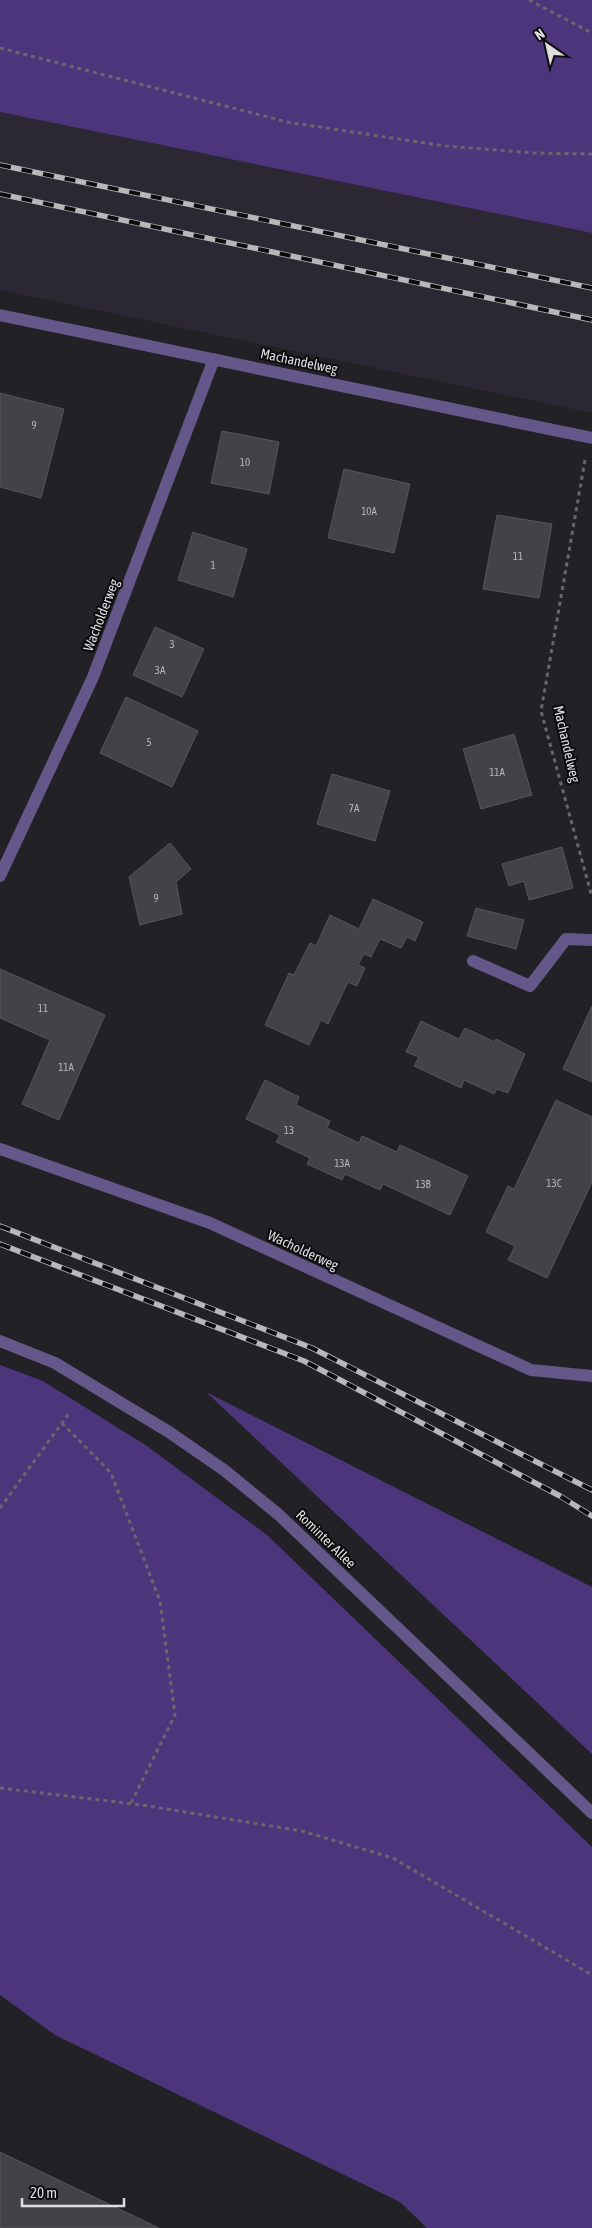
<svg xmlns="http://www.w3.org/2000/svg" width="592" height="2228" viewBox="0 0 592 2228" font-family="'Asap Condensed',sans-serif">
<style>
.built{fill:#2b2833}
.forest{fill:#4d357c}
.building{fill:#434247;stroke:#57555b}
.lines{fill:none;stroke-linecap:round;stroke-linejoin:round}
.path{stroke:#68676b;stroke-width:3;stroke-dasharray:4 4;stroke-linecap:butt}
.minor{stroke:#645789;stroke-width:12}
.rail-casing{stroke:#b8b8bb;stroke-width:5.5}
.rail{stroke:#0c0b0d;stroke-width:4;stroke-dasharray:11;stroke-linecap:butt}
.labels{text-anchor:middle;dominant-baseline:central;stroke-width:4;stroke-linejoin:round;paint-order:stroke}
.number-label{font-size:11px;fill:#b7b7ba}
.street-label{font-size:14px;fill:#dedee1;stroke:#0c0b0d}
</style>
<rect width="100%" height="100%" fill="#222126"/>
<polygon class="built" points="0,112 592,233 592,413 0,290"/>
<g class="forest">
<polygon points="0,0 592,0 592,233 0,112"/>
<polygon points="0,1365 43,1381 147,1446 267,1535 592,1847 592,2228 427,2228 400,2202 55,2035 0,1995"/>
<polygon points="206,1392 592,1587 592,1754"/>
</g>
<g class="building">
<polygon points="0,393 64,409 41,498 0,487"/>
<polygon points="222,431 279,442 269,494 211,483"/>
<polygon points="344,469 410,484 394,553 328,538"/>
<polygon points="497,515 552,524 539,598 483,589"/>
<polygon points="193,532 247,549 233,597 178,580"/>
<polygon points="155,627 204,649 182,697 133,675"/>
<polygon points="126,697 198,731 172,787 100,753"/>
<polygon points="514,734 532,795 481,809 463,749"/>
<polygon points="332,774 390,791 375,841 317,824"/>
<polygon points="170,843 191,869 176,882 182,914 140,925 129,877"/>
<polygon points="562,847 573,888 529,900 524,881 509,886 502,864"/>
<polygon points="373,899 423,922 415,941 407,937 401,948 380,939 371,957 364,954 358,965 365,968 357,986 348,982 328,1024 321,1020 309,1045 265,1025 289,973 294,975 310,943 316,946 330,915 359,929"/>
<polygon points="476,908 524,920 516,949 467,936"/>
<polygon points="0,969 105,1015 59,1120 22,1104 50,1040 0,1018"/>
<polygon points="592,1006 592,1082 563,1069"/>
<polygon points="421,1021 459,1039 465,1028 495,1042 496,1039 525,1054 508,1093 497,1089 494,1094 464,1080 461,1088 414,1066 419,1057 406,1052"/>
<polygon points="265,1080 299,1097 296,1105 330,1121 327,1128 359,1143 362,1136 397,1152 400,1145 468,1176 450,1215 383,1184 380,1190 345,1174 342,1180 307,1164 310,1158 276,1142 280,1135 246,1119"/>
<polygon points="556,1100 592,1117 592,1182 547,1278 508,1260 515,1246 486,1232 508,1186 514,1189"/>
<polygon points="0,2152 159,2228 0,2228"/>
</g>
<g class="lines">
<g class="path">
<polyline points="529,0 592,33"/>
<polyline points="0,48 287,122 445,146 534,153 592,154"/>
<polyline points="585,460 541,711 592,897"/>
<polyline points="62,1423 111,1473 160,1601 175,1715 131,1803"/>
<polyline points="0,1508 70,1412"/>
<polyline points="0,1788 142,1805 302,1831 393,1858 592,1975"/>
</g>
<g class="minor">
<polyline points="0,315 592,438"/>
<polyline points="0,876 93,677 214,359"/>
<polyline points="473,961 530,986 566,939 592,940"/>
<polyline points="0,1149 210,1223 531,1370 592,1376"/>
<polyline points="0,1341 55,1363 169,1432 224,1470 278,1514 592,1813"/>
</g>
<g class="rail-casing">
<g id="rail">
<polyline points="0,165 592,288"/>
<polyline points="0,194 592,320"/>
<polyline points="0,1226 312,1348 592,1490"/>
<polyline points="0,1244 304,1361 560,1496 592,1516"/>
</g>
</g>
<use href="#rail" class="rail"/>
</g>
<g class="labels">
<g class="number-label">
<text x="34" y="425">9</text>
<text x="245" y="462">10</text>
<text x="369" y="511">10A</text>
<text x="518" y="556">11</text>
<text x="213" y="565">1</text>
<text x="172" y="644">3</text>
<text x="160" y="670">3A</text>
<text x="149" y="742">5</text>
<text x="497" y="772">11A</text>
<text x="354" y="808">7A</text>
<text x="156" y="898">9</text>
<text x="43" y="1008">11</text>
<text x="66" y="1067">11A</text>
<text x="289" y="1130">13</text>
<text x="342" y="1163">13A</text>
<text x="554" y="1183">13C</text>
<text x="423" y="1184">13B</text>
</g>
<g class="street-label">
<text transform="translate(299 361) rotate(12)">Machandelweg</text>
<text transform="translate(101 615) rotate(-69)">Wacholderweg</text>
<text transform="translate(567 744) rotate(77)">Machandelweg</text>
<text transform="translate(303 1250) rotate(25)">Wacholderweg</text>
<text transform="translate(326 1539) rotate(44)">Rominter Allee</text>
</g>
</g>
<g transform="translate(547 45) rotate(326)" stroke="#0c0b0d" stroke-width="4" paint-order="stroke">
<path d="M0-4L9 19L0 12L-9 19Z" fill="#dedee1"/>
<text y="-8" font-size="14" font-weight="bold" text-anchor="middle" fill="#dedee1">N</text>
</g>
<path d="M22 2198v8h102v-8" fill="none" stroke="#dedee1" stroke-width="2.5"/>
<text x="30" y="2198" font-size="15" fill="#dedee1" stroke="#0c0b0d" stroke-width="4" paint-order="stroke">20 m</text>
</svg>
